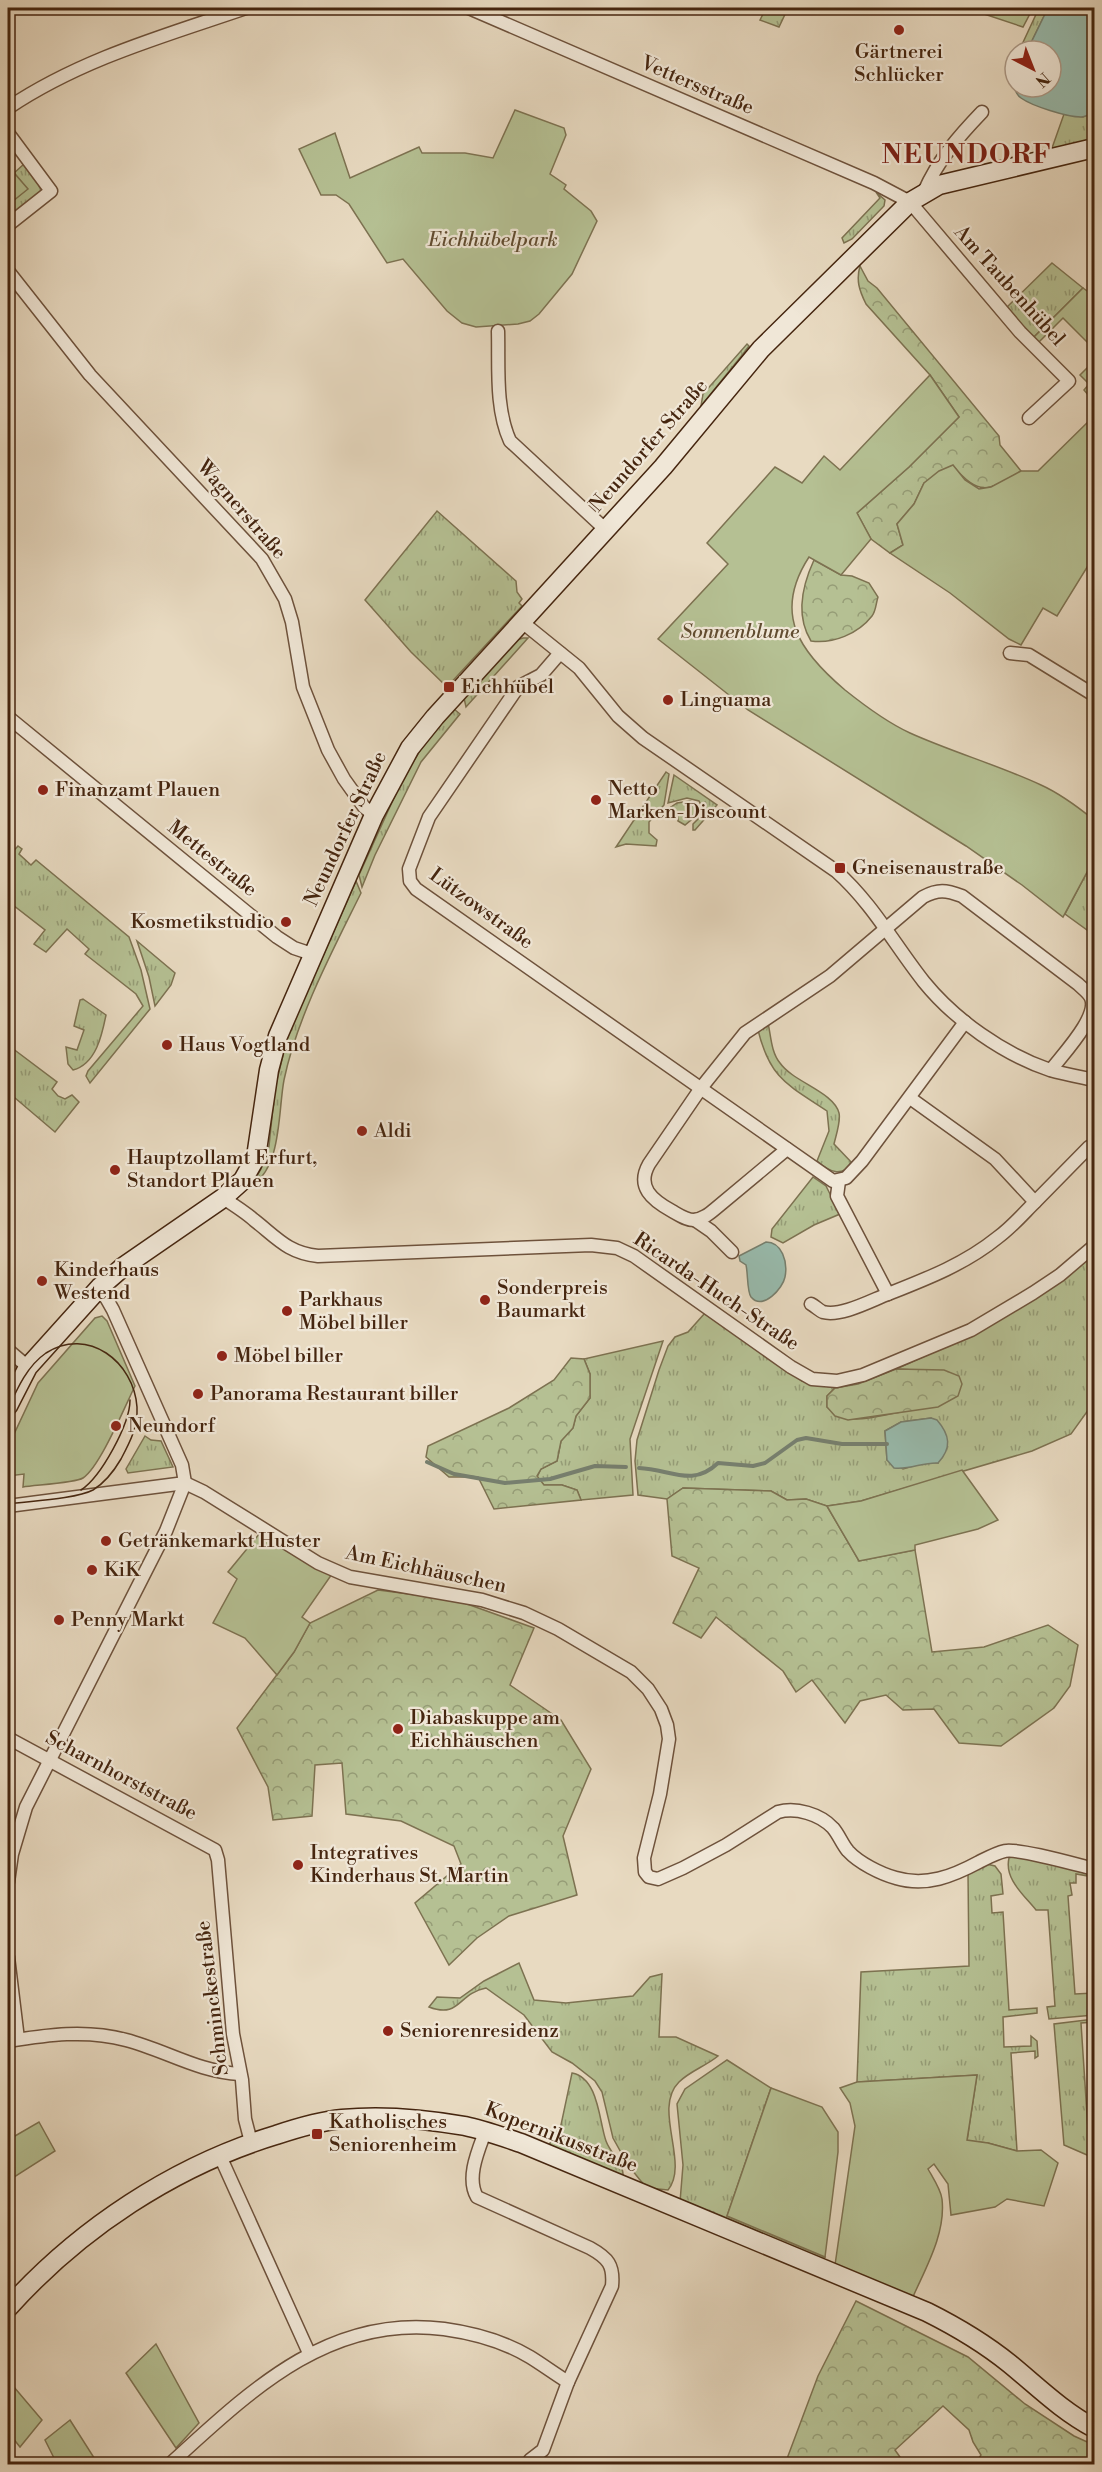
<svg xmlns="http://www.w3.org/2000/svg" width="1102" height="2472" viewBox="0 0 1102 2472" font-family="'Libre Bodoni',serif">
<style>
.grass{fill:url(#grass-tufts);stroke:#7d7251;stroke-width:1.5;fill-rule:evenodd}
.forest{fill:url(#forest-crowns);stroke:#7d7251;stroke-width:1.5}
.green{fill:#b5c093;stroke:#7d7251;stroke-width:1.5}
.water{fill:#98bbad;stroke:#777f6e;stroke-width:1.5}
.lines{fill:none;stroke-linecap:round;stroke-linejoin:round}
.stream{stroke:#777f6e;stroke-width:4}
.street-casing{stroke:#6e523c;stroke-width:15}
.secondary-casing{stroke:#45250f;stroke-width:21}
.street{stroke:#f0e7d7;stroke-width:12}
.secondary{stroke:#f0e7d7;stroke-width:18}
.tram{stroke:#45250f;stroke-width:1.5}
.poi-dot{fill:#8f2418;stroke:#f0e7d7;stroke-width:2}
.labels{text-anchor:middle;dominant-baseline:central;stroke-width:4.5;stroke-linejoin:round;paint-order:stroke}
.poi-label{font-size:20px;fill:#45250f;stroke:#f0e7d7;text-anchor:start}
.street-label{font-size:20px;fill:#45250f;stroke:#f0e7d7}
.park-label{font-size:20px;font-style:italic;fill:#614c30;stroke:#f0e7d7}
.district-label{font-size:26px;font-weight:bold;letter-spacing:1.5px;fill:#7a1f14;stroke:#f0e7d7}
</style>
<defs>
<pattern id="grass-tufts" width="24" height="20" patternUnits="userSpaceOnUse" patternTransform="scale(1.5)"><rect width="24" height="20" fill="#b5c093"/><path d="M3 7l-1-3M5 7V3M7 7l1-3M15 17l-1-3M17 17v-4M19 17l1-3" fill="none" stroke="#959c76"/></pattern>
<pattern id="forest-crowns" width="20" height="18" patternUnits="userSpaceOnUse" patternTransform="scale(1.5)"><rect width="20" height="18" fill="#b5c093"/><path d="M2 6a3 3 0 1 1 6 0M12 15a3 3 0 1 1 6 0" fill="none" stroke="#959c76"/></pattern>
</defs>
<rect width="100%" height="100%" fill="#e8dac1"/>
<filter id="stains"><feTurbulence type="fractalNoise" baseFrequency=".00333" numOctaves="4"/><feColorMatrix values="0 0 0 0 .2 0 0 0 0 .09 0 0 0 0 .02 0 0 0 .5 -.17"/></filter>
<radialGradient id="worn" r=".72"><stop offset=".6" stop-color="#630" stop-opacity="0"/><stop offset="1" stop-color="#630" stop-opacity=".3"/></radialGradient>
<g class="grass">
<polygon points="766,8 788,8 779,27 760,20"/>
<polygon points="966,8 1033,8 1023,27"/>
<polygon points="1039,8 1048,8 1027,51 1019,51"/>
<polygon points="1094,112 1094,139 1080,144 1052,148 1064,114 1083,117"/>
<polygon points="24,164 44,186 43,190 8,220 8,205 27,189 14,173"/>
<polygon points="876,192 885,200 884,206 852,239 844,243 842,238 880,198"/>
<polygon points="1052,263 1083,288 1033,338 1004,310"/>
<polygon points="747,344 749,346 743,354 701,406 703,394"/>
<polygon points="437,511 516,581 517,592 522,599 519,603 522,606 447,687 411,652 365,600"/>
<polygon points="523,638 528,638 466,707 464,698 517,640"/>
<polygon points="454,709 460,714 421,762 375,855 362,887 359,875 403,778 426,741"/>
<polygon points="666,772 669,774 664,805 649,822 649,833 657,840 656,846 626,844 616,847"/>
<polygon points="674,775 717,805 695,830 693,830 693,824 698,819 702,807 699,801 687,798 668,803"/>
<path d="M 690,801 L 696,803 L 699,809 L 697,815 L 685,825 L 678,821 L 678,817 C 674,814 669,816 668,809 L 677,803 Z"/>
<polygon points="18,846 22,849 19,854 31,865 36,860 129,937 141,970 150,1009 90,1083 86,1076 88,1071 143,1006 136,994 85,954 89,949 67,929 46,952 34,944 45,930 9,902 8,903 8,857"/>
<polygon points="1094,859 1094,935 1065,914"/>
<path d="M 356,881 L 361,893 C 333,950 297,1017 284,1080 C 278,1111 282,1168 251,1186 L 261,1169 L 269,1146 L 275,1088 L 288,1035 Z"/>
<polygon points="137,941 175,973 171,985 155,1006 149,977"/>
<path d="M 83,999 L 106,1015 C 102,1035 96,1064 73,1070 L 68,1064 L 66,1047 L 77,1050 L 84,1030 L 74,1026 L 80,1000 Z"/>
<path d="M 768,1023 C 771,1036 771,1052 780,1063 C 793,1082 834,1092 839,1113 C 841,1121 836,1135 834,1144 L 853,1164 C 840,1177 830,1172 817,1161 L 829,1131 L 827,1111 C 788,1085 770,1079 758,1030 Z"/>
<polygon points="8,1045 57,1082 52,1089 58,1096 65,1099 72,1095 79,1102 55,1132 8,1092"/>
<polygon points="813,1177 826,1186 840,1214 814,1225 783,1243 771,1237 772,1229"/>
<path d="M 1094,1252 L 1094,1402 L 1071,1434 L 1032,1451 L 861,1501 L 827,1506 L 806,1499 L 787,1500 L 771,1491 L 683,1488 L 667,1499 L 638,1495 L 635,1461 L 637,1440 L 659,1370 L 668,1346 L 675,1337 L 688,1332 L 705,1313 L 802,1381 L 835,1388 L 827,1396 L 827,1407 C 847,1428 876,1416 901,1412 L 931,1371 L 896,1369 C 973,1335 1031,1309 1094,1252 ZM 931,1418 L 938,1463 L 927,1462 L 903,1469 L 887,1460 L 885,1431 L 901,1422 Z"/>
<polygon points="663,1341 630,1439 633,1495 581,1500 577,1490 562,1485 544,1485 537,1477 541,1469 557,1461 561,1441 573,1428 576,1416 590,1398 590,1374 584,1359"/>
<polygon points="145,1436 151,1440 161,1441 173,1467 128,1473 126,1469"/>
<path d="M 1018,1854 L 1094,1873 L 1094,1877 L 1076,1874 L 1076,1883 L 1070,1883 L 1072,1895 L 1068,1896 L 1075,1994 L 1094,1993 L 1094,2015 L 1049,2019 L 1047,2007 L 1055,2006 L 1048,1910 L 1036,1910 C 1024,1895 1004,1879 1009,1858 Z"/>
<polygon points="982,1863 995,1866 1001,1874 1003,1894 991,1896 992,1913 1003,1912 1009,2010 1037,2008 1037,2013 1003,2017 1004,2047 1031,2046 1031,2036 1037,2041 1038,2056 1035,2058 1035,2051 1011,2053 1017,2151 988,2143 967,2141 977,2075 857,2082 861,1972 969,1966 968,1873"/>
<path d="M 519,1963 L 534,2000 L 566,2003 L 633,1996 L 650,1977 L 662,1974 L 659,2037 L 676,2037 L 718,2056 C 706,2066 690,2071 679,2082 C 652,2109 690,2163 668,2190 L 649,2188 L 644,2185 L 628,2165 L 613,2138 L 602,2092 L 595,2081 L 572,2063 L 552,2052 L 524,2015 L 486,1988 C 458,1993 460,2019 429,2007 L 437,1997 L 460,1998 L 484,1981 Z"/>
<polygon points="1094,2019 1094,2022 1081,2023 1089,2145 1094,2145 1094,2158 1064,2145 1054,2024"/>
<polygon points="727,2060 771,2088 727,2216 825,2257 820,2262 680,2202 683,2165 677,2104 685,2089"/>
<path d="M 572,2073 C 599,2078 599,2122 606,2141 C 611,2155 625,2163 623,2179 L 549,2145 L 561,2125 Z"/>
</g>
<g class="forest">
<path d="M 860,266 L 868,281 L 877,288 L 999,436 L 1000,445 L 1021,471 C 988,491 980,497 953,466 L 924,483 L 914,504 L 897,524 L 903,545 L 890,553 L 871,539 L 857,513 L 909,467 L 959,417 L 930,375 L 866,304 C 859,290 856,280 860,266 Z"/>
<path d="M 814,560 L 841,575 L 852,576 L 869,583 L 878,597 C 876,603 876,611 872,616 C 858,634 833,644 811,641 C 795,615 802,586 814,560 Z"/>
<polygon points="571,1358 584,1359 590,1374 590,1398 576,1416 573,1428 561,1441 557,1461 541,1469 537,1476 544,1485 562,1485 577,1490 581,1500 494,1509 478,1477 449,1477 426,1457 428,1446 509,1408 554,1380"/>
<polygon points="896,1369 944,1370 959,1376 962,1384 958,1396 938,1407 848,1420 835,1416 827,1407 827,1396 835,1388 858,1384"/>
<polygon points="683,1488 771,1491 787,1500 806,1499 827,1506 859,1561 915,1550 932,1652 984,1647 1048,1625 1078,1645 1070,1686 1054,1708 1001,1746 959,1743 934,1709 903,1710 886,1695 860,1701 845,1723 812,1680 796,1692 783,1671 716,1617 701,1638 673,1623 699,1568 672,1556 667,1499"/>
<polygon points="378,1590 456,1600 534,1628 510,1685 561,1720 591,1769 563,1836 577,1895 509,1916 477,1938 449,1965 415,1903 461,1864 454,1846 401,1821 346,1814 342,1763 315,1765 312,1816 273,1820 268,1787 237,1728 294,1652 310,1623"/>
<polygon points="856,2301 968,2357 1025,2404 1074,2436 1094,2445 1094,2464 975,2464 981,2455 973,2442 969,2430 943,2406 895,2450 905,2464 785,2464 818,2376"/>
</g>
<g class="green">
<polygon points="515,110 564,128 566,135 550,174 566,185 564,189 591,211 597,221 572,274 539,314 530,321 518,324 476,327 462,323 447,311 403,259 387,263 349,204 336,195 321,195 299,149 335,133 350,178 419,147 422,153 465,153 493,158"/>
<polygon points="9,167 28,189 8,205 8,168"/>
<polygon points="1083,288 1094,296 1094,349 1063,318 1038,343 1033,338"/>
<polygon points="1094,361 1094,402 1084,390 1089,384 1080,375"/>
<path d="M 930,375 L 959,417 L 909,467 L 857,513 L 871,539 L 841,575 L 809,557 C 772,614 800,652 845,690 C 865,706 886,722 910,733 C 952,752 998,765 1041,785 C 1061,794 1078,807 1094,820 L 1094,859 L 1063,917 L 1022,885 L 966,846 L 748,710 L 658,639 L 728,564 L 707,543 L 775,467 L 802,483 L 824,456 L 840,470 Z"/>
<polygon points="1094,416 1094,556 1057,616 1043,608 1021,645 1009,639 950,593 890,553 903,545 897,524 914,504 924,483 939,471 953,465 965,480 979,489 991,487 1021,471 1038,471"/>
<path d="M 102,1316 L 107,1321 L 135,1386 C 125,1406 100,1467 83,1478 C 75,1483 35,1485 23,1487 L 24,1474 L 8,1476 L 8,1447 L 38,1383 L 95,1318 Z"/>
<polygon points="962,1470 998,1520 978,1529 915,1545 915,1550 859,1561 827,1506 861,1501"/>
<polygon points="260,1533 332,1574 302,1617 310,1623 294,1652 277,1675 245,1638 213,1623 237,1579 228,1572"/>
<path d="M 977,2075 L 967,2140 L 988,2143 L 1017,2151 L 1041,2150 L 1058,2163 L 1044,2206 L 1007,2199 L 995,2207 L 951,2215 L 948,2184 L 934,2164 L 928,2169 C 933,2178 941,2190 942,2199 C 946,2234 925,2269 912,2299 L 835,2265 L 855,2126 L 850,2103 L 840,2088 L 857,2082 Z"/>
<polygon points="771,2088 822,2107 838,2132 838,2152 825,2257 727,2216"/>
<polygon points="39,2122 55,2151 8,2181 8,2140"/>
<polygon points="156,2344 199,2423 176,2448 126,2373"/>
<polygon points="8,2380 42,2420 20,2447 8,2432"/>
<polygon points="70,2420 98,2464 57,2464 45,2440"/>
</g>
<g class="water">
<path d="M 1048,8 L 1094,8 L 1094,112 C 1090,114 1086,117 1081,117 C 1067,117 1032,106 1021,98 C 1015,94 1014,87 1012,81 L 1015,75 L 1015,87 L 1051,87 L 1051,51 L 1027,51 Z"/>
<path d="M 766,1242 C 782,1242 788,1262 785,1277 C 783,1288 763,1311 751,1297 C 747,1292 748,1273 746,1265 L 740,1261 L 739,1256 Z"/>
<path d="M 931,1418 L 937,1420 C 950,1435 952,1448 938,1463 C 923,1462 910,1470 894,1468 L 887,1460 L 885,1431 L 901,1422 Z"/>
</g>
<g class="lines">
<g class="stream">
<polyline points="427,1462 454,1474 505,1483 550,1479 595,1466 626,1467"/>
<path d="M 639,1468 C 670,1469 692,1488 718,1463 L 753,1466 L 765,1463 L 797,1440 L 806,1438 L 842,1444 L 887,1444"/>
</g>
<g class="street-casing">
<g id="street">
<polyline points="469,8 874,183 910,202 1020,332 1069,381 1029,418"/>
<path d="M 8,108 C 81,59 164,36 246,8"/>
<polyline points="8,133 51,191 8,225"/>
<path d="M 924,192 C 938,160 958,137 982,112"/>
<polyline points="8,271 90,375 262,559 285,599 292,622 303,687 328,750 344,779 364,807 374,815"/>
<path d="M 498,331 C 499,366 495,408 510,441 L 606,530"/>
<path d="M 522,622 L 579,668 L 618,716 L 643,738 L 836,871 C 873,904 894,944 924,982 C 955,1020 1003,1054 1050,1070 C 1064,1074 1080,1077 1094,1080"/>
<polyline points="560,653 541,675 518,687 429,817 409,869 410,881 416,889 833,1181 846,1178 862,1161 965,1022"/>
<polyline points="1010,653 1029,655 1094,695"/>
<polyline points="8,717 277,937 294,948 312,954"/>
<path d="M 787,1149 L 715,1209 C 709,1214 703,1219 694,1220 C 686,1220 679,1215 672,1211 C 652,1200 636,1187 649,1164 L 701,1088 L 745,1033 L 830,976 L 923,897 C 938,889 946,890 962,896 L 1078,984 C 1082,988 1089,993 1091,998 C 1099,1017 1062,1055 1051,1070"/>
<path d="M 839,1181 L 837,1196 L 888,1294 C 926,1279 965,1264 997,1238 C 1011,1228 1023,1214 1035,1202 L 995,1159 L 910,1098"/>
<path d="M 223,1198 C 234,1205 245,1212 254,1220 C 277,1238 288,1253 318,1256 L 591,1245 L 617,1248 L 634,1256 L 791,1367 L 812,1379 L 837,1381 L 863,1375 L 971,1330 L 1033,1293 L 1060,1275 L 1094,1246"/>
<polyline points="1035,1202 1089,1147"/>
<polyline points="695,1220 711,1231 732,1252"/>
<path d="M 811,1304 C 815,1306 820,1311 823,1312 C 841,1317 872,1300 888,1294"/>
<polyline points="8,1350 28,1367"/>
<path d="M 185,1483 L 204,1492 L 318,1563 L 350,1577 L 482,1600 L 524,1613 L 558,1629 L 631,1672 L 648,1689 L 661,1709 L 667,1725 L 669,1739 L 660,1794 L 644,1858 L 645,1872 L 649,1877 L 658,1879 L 683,1868 L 726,1845 L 778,1812 C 796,1807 820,1814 833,1828 C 839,1835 842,1844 848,1851 C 859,1863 881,1874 896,1878 C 926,1887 953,1876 979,1862 C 987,1858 996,1853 1005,1851 C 1018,1848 1078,1865 1094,1869"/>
<polyline points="8,1506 185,1483"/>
<polyline points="8,1738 215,1850 218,1860 233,2034 242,2080 245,2119 251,2142"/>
<polyline points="8,1882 12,1854 26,1807 166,1531 185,1483 182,1465 113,1310 100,1287"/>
<polyline points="8,1957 18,2039"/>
<path d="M 8,2041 C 47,2035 86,2029 126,2040 C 165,2050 198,2072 240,2074"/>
<polyline points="220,2156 309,2353"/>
<polyline points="530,2460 543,2450 568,2382"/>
<path d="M 170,2464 C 249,2392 328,2314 444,2329 C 473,2333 505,2342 530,2357 C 543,2365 555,2374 568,2382 L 612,2286 C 614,2265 608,2258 590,2248 L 477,2197 C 466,2178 478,2151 485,2132"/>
</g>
</g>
<g class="secondary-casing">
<g id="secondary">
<polyline points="8,1406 28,1367 100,1287 123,1267 223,1198 243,1180 256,1157 269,1070 278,1036 374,815 410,748 435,717 663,467 761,349 910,202 939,185 1094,148"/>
<path d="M 8,2308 C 79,2229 174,2166 276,2135 C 297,2128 320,2121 342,2119 C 382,2115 425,2119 465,2126 C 484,2130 503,2137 521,2143 L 927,2312 C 957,2327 984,2343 1010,2364 C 1038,2387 1062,2411 1094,2428"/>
</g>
</g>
<use href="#street" class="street"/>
<use href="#secondary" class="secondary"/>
<g class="tram">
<path d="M 8,1409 C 17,1389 27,1366 46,1353 C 88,1326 134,1362 137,1407 C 138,1427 130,1442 121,1459 C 114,1471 106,1482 93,1490 C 76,1499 29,1501 8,1504"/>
<path d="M 81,1490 C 101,1477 130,1424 130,1400"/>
</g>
</g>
<g class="poi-dot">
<circle cx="899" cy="30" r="6"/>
<rect x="443" y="681" width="12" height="12" rx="3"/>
<circle cx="668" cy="700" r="6"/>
<circle cx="43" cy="790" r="6"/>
<circle cx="596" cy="800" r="6"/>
<rect x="834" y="862" width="12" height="12" rx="3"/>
<circle cx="286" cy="922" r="6"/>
<circle cx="167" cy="1045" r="6"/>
<circle cx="362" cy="1131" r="6"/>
<circle cx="115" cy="1170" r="6"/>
<circle cx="42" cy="1281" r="6"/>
<circle cx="485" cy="1300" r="6"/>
<circle cx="287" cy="1311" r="6"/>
<circle cx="222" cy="1356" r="6"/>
<circle cx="198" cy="1394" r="6"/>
<circle cx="116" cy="1426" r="6"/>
<circle cx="106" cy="1541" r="6"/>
<circle cx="92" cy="1570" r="6"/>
<circle cx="59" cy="1620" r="6"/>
<circle cx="398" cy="1729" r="6"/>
<circle cx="298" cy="1865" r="6"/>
<circle cx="388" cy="2031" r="6"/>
<rect x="311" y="2128" width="12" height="12" rx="3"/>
</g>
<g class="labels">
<g class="poi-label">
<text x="899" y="52" text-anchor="middle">Gärtnerei<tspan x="899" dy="23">Schlücker</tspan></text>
<text x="461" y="687">Eichhübel</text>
<text x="680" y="700">Linguama</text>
<text x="608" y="789">Netto<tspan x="608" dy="23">Marken-Discount</tspan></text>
<text x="55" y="790">Finanzamt Plauen</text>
<text x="852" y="868">Gneisenaustraße</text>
<text x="274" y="922" text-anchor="end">Kosmetikstudio</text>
<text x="179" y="1045">Haus Vogtland</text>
<text x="374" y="1131">Aldi</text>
<text x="127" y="1158">Hauptzollamt Erfurt,<tspan x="127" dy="23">Standort Plauen</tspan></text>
<text x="54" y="1270">Kinderhaus<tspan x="54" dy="23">Westend</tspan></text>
<text x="497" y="1288">Sonderpreis<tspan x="497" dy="23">Baumarkt</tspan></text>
<text x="299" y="1300">Parkhaus<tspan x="299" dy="23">Möbel biller</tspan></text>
<text x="234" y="1356">Möbel biller</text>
<text x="210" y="1394">Panorama Restaurant biller</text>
<text x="128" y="1426">Neundorf</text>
<text x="118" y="1541">Getränkemarkt Huster</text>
<text x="104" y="1570">KiK</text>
<text x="71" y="1620">Penny Markt</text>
<text x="410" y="1718">Diabaskuppe am<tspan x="410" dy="23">Eichhäuschen</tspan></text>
<text x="310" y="1853">Integratives<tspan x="310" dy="23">Kinderhaus St. Martin</tspan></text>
<text x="400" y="2031">Seniorenresidenz</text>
<text x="329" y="2122">Katholisches<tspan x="329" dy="23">Seniorenheim</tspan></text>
</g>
<g class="street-label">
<text transform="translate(697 86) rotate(23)">Vettersstraße</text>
<text transform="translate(1009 286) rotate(48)">Am Taubenhübel</text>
<text transform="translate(649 446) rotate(-49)">Neundorfer Straße</text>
<text transform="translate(241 510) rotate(49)">Wagnerstraße</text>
<text transform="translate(346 829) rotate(-65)">Neundorfer Straße</text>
<text transform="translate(212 859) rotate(39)">Mettestraße</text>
<text transform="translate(481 909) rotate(36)">Lützowstraße</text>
<text transform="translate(716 1292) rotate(34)">Ricarda-Huch-Straße</text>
<text transform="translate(426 1570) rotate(12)">Am Eichhäuschen</text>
<text transform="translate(121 1776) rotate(28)">Scharnhorststraße</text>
<text transform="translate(213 1998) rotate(-97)">Schminckestraße</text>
<text transform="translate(561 2138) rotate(21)">Kopernikusstraße</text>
</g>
<g class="park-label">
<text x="493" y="240">Eichhübelpark</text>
<text x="740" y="632">Sonnenblume</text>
</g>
<g class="district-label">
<text x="967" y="155">NEUNDORF</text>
</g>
</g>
<rect width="1102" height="2472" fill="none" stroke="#e8dac1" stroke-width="30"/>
<rect x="9" y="9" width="1084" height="2454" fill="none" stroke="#45250f" stroke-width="3"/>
<rect x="15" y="15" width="1072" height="2442" fill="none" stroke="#45250f" stroke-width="1.5"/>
<g transform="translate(1033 69) rotate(138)"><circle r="28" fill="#f0e7d7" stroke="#ac9987" stroke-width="1.5"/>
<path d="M0-4.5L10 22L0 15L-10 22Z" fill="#8f2418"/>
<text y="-9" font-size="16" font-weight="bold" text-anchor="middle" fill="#45250f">N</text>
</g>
<rect width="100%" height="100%" filter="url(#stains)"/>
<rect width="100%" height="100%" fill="url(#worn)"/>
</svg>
